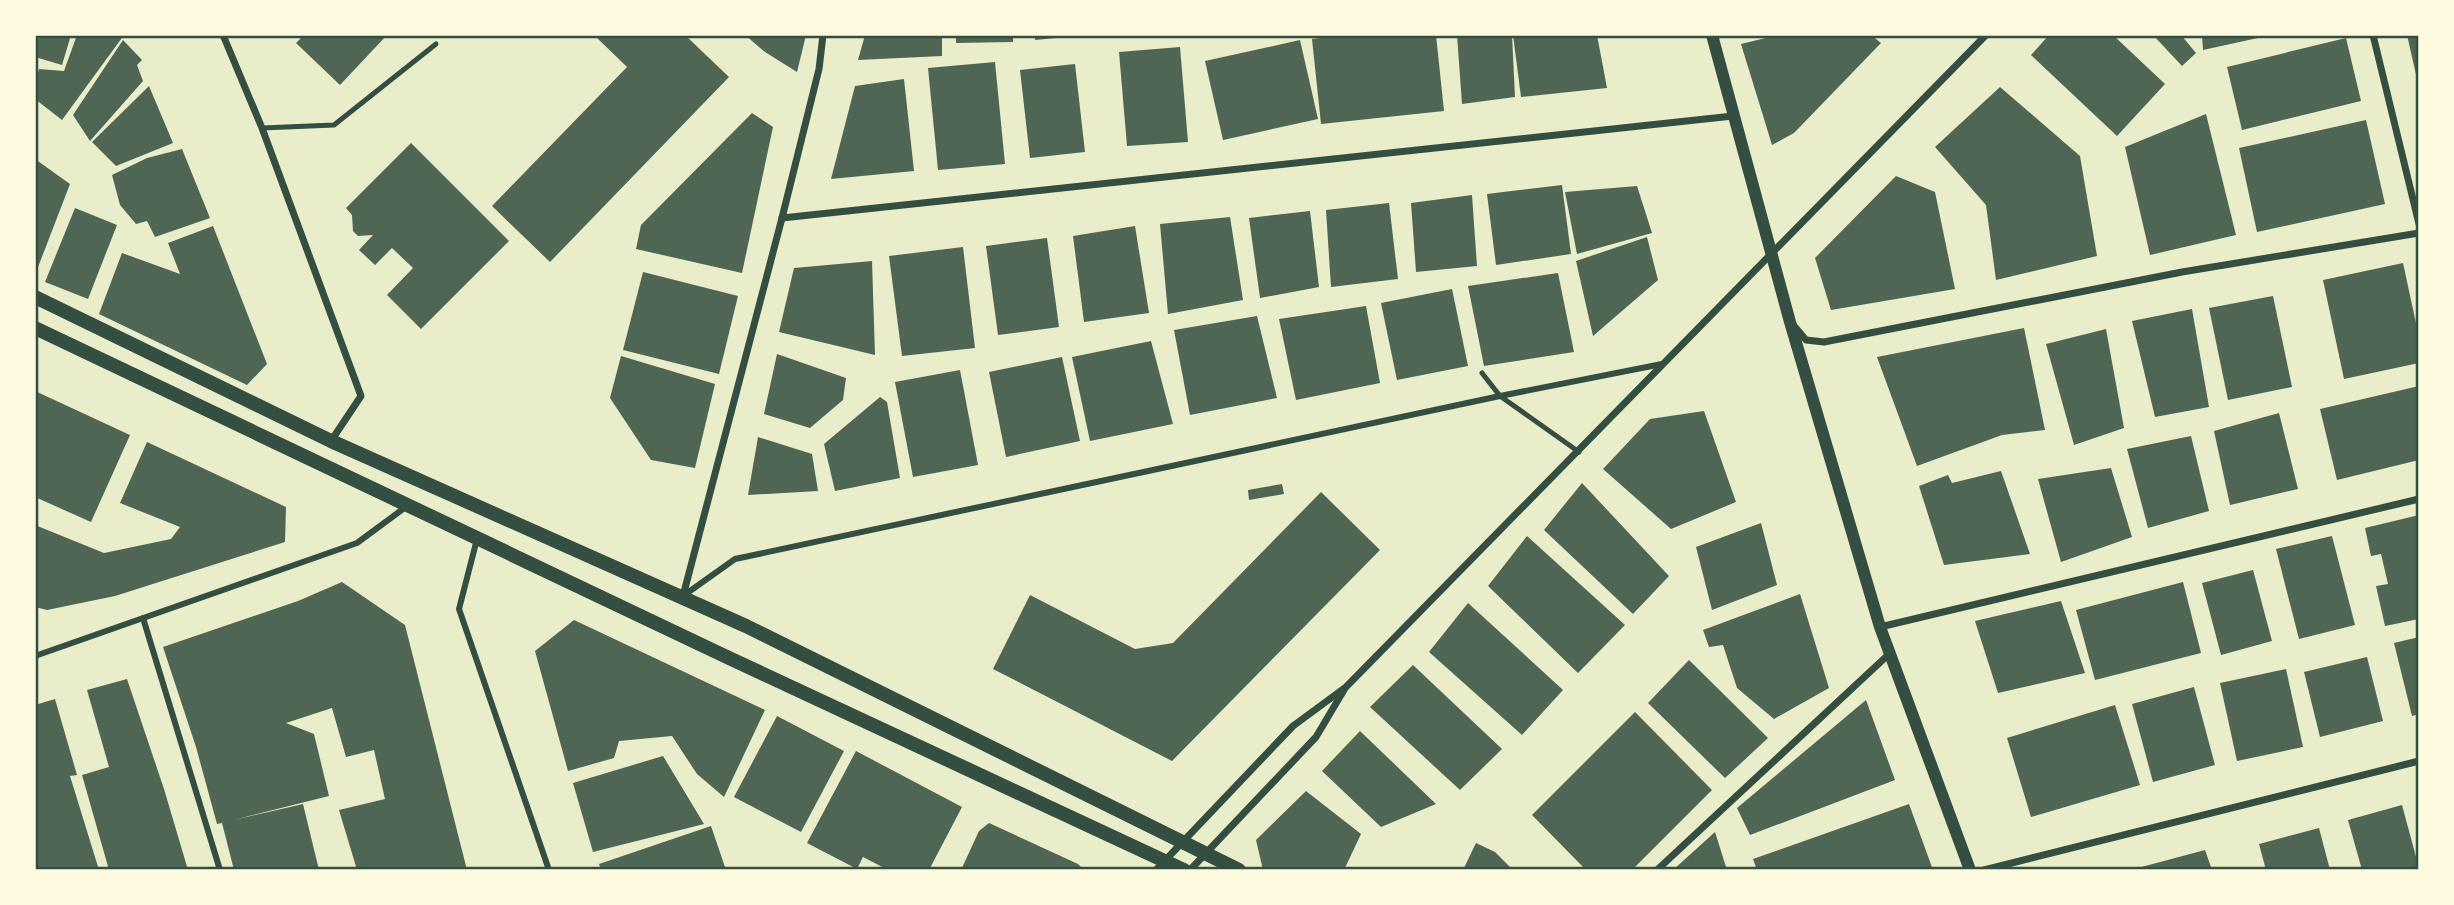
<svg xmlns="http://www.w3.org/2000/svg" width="2454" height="905" viewBox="0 0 2454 905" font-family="'Alegreya Sans',sans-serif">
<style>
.building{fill:#4f6655}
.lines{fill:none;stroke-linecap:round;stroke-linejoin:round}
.service{stroke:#344e41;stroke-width:5}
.pedestrian{stroke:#344e41;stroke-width:6}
.minor{stroke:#344e41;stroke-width:7}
.tertiary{stroke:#344e41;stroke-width:12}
.secondary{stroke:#344e41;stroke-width:14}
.neatline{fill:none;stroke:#344e41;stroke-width:2.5}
</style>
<rect width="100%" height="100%" fill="#e9edc9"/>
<g class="building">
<polygon points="39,35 71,35 62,65 35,57"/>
<polygon points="77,35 124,35 62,120 35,99 35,85 39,69 64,71"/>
<polygon points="304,35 387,35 340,85 296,43"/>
<polygon points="594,35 685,35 729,77 550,262 492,206 627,67"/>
<polygon points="745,35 806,35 797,72 765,52"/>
<polygon points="865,35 942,35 942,56 858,60"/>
<polygon points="956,35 1013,35 1013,42 956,43"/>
<polygon points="1035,35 1066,35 1066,37 1035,40"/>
<polygon points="1347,35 1436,35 1444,111 1321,124 1312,39"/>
<polygon points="1457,35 1512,35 1515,97 1462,104"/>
<polygon points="1513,35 1597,35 1607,88 1521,97"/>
<polygon points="1778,35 1871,35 1881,43 1794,133 1772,145 1741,44"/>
<polygon points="2049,35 2113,35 2165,84 2117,136 2031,55"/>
<polygon points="2153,35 2181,35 2196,53 2182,66"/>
<polygon points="2202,35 2267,35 2267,36 2203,50"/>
<polygon points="2407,35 2419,35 2419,79 2417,79"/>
<polygon points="2346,38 2361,101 2242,130 2227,67"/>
<polygon points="123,40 142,60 137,65 143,81 90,141 73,115"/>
<polygon points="1300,40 1318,119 1223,140 1205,61"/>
<polygon points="1180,47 1188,142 1127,146 1119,52"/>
<polygon points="995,62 1005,164 938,170 928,68"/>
<polygon points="1075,64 1085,152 1030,158 1020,70"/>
<polygon points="904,79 914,171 831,179 855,86"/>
<polygon points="149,86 173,143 116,166 92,142"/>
<polygon points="2000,87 2080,156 2097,256 1996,280 1986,205 1935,147"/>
<polygon points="752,113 773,127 742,273 636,249 641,225"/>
<polygon points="2206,114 2236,235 2150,255 2125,147"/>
<polygon points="2366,120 2385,204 2257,232 2239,148"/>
<polygon points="411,143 509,241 421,329 387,295 413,268 392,248 375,265 359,250 373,235 358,236 353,231 352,215 346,208"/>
<polygon points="182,149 210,218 155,237 147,221 136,224 120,205 112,175 147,158"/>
<polygon points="35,159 70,184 35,275"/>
<polygon points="1896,176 1935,192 1955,289 1831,310 1815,258"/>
<polygon points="1562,185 1571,254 1496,265 1487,194"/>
<polygon points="1637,186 1652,233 1577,254 1565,192"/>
<polygon points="1472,195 1477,266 1416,272 1411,203"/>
<polygon points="1389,203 1398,279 1331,287 1326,210"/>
<polygon points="75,208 117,225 88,299 45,282"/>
<polygon points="1310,211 1319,287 1260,298 1249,218"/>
<polygon points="1230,217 1243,300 1168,314 1160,224"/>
<polygon points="213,226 267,364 247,385 99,314 122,253 180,274 168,243"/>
<polygon points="1135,226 1149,313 1084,322 1073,236"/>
<polygon points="1647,237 1658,280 1593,336 1576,261"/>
<polygon points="1047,238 1059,327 998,335 986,246"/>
<polygon points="963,247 975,348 902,356 889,256"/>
<polygon points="872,261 875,355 779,332 794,268"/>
<polygon points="2403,263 2419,337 2419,363 2344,379 2323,280"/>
<polygon points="643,272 738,296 719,374 623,350"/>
<polygon points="1558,273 1574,352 1484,366 1468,286"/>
<polygon points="1452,289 1468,366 1397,380 1381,303"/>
<polygon points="2273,296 2292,387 2228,400 2209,308"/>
<polygon points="1366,306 1380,383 1296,400 1279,319"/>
<polygon points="2192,309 2209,407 2155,417 2132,321"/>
<polygon points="1257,316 1277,398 1190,415 1174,330"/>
<polygon points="2024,328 2045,430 2002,435 1917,466 1877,357"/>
<polygon points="2106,329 2124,428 2074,445 2046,344"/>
<polygon points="1151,341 1173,424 1090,441 1072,357"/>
<polygon points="777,354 846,378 843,400 810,428 764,414"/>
<polygon points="621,356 715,384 695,468 651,460 610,398"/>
<polygon points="1062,357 1080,441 1006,457 989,372"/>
<polygon points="960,370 978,465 913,477 895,382"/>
<polygon points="2419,386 2419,460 2337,480 2320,409"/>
<polygon points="35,391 130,435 91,522 35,497"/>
<polygon points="880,397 887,402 900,478 835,491 824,444"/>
<polygon points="1704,411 1736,502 1671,529 1603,469 1650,419"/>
<polygon points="2279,413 2298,489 2230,505 2214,431"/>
<polygon points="2191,436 2209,511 2148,528 2127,449"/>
<polygon points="758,437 812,454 818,491 748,495"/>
<polygon points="147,442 286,507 285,542 115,596 47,610 35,607 35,525 104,553 171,539 180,527 120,503"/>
<polygon points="2111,468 2132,537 2061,562 2038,479"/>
<polygon points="2001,471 2030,554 1944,565 1919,486 1948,475 1952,483"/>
<polygon points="1582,483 1669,576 1633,614 1544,530"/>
<polygon points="1282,484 1284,494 1249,500 1248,490"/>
<polygon points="1321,492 1380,550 1172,761 993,669 1030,595 1135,649 1173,643"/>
<polygon points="2419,515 2419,619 2385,626 2376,586 2388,584 2381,554 2371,556 2365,528"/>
<polygon points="1761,523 1777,585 1712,610 1696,547"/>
<polygon points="1527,536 1625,625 1578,673 1488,586"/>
<polygon points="2332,536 2355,625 2299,639 2276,549"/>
<polygon points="2253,570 2272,641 2221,655 2202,583"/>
<polygon points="342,582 405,625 467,870 357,870 339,810 385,799 374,750 346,757 332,708 286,723 314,734 329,796 233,820 303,804 319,870 234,870 222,823 217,824 196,747 163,647 298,601"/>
<polygon points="2183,582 2201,653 2095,680 2076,610"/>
<polygon points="1800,594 1829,688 1774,719 1737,688 1723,645 1709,647 1703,630"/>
<polygon points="2061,601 2085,673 1998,693 1975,621"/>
<polygon points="1468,603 1563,690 1522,735 1429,652"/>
<polygon points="574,620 765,710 724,797 697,774 672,736 619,741 614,758 568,771 535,651"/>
<polygon points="2419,637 2419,714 2412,716 2394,643"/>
<polygon points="2367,657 2383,721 2320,737 2304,672"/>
<polygon points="1689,660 1768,738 1725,778 1648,703"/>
<polygon points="1413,665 1502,749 1460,790 1370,707"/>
<polygon points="2286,669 2303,747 2237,761 2220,683"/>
<polygon points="127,679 164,789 188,870 109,870 82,775 109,767 87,690"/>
<polygon points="2194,687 2215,765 2153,782 2132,704"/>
<polygon points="55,699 77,775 70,776 99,870 35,870 35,705"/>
<polygon points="1866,700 1895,780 1750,835 1737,808"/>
<polygon points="2115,705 2140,785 2031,817 2007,738"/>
<polygon points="1635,712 1712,790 1632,870 1586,870 1532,815"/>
<polygon points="777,716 844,751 801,832 734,797"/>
<polygon points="1360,731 1436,804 1381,827 1322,771"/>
<polygon points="856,751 962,807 929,870 888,870 863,857 857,869 807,843"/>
<polygon points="663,756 704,824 593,852 573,783"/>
<polygon points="1306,791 1361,834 1344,870 1263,870 1256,840"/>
<polygon points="1909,804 1933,870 1757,870 1753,859"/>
<polygon points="2402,805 2419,868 2362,870 2348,820"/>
<polygon points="989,823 1078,864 1084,870 961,870 979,831"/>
<polygon points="711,826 726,870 601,870 599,864"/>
<polygon points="2319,828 2330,870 2266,870 2259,844"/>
<polygon points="1715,832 1727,870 1673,870"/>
<polygon points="1476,843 1495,852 1513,870 1463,870"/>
<polygon points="2205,850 2212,870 2134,870 2134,869"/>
</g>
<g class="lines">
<g class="service">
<polyline points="262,128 334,125 436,44"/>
<polyline points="1482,373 1500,396 1579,452"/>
</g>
<g class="pedestrian">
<polyline points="477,539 459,609 549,870"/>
<polyline points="683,596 735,559 1500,396 1662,364"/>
<polyline points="143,618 220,870"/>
<polyline points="35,656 357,543 407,506"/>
</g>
<g class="minor">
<polyline points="223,35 262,128 361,396 331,441"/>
<polyline points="2373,35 2419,224"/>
<polyline points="782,218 1733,116"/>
<polyline points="1795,327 1806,340 1824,342 2182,272 2419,233"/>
<polyline points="683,596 782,218 819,69 823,35"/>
<polyline points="1880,627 2419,499"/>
<polyline points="1156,870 1293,726 1346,687 1986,35"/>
<polyline points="1190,870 1316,737 1344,690"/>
<polyline points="1657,870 1888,655"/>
<polyline points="1984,870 2419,761"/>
</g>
<polyline class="tertiary" points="1712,35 1790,322 1880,627 1970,870"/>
<g class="secondary">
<polyline points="35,297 331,441 746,626 1239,870"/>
<polyline points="35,328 729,658 1184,870"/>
</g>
</g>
<rect width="2454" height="905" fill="none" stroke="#fefae0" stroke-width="74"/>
<rect x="37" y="37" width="2380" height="831" class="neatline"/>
</svg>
